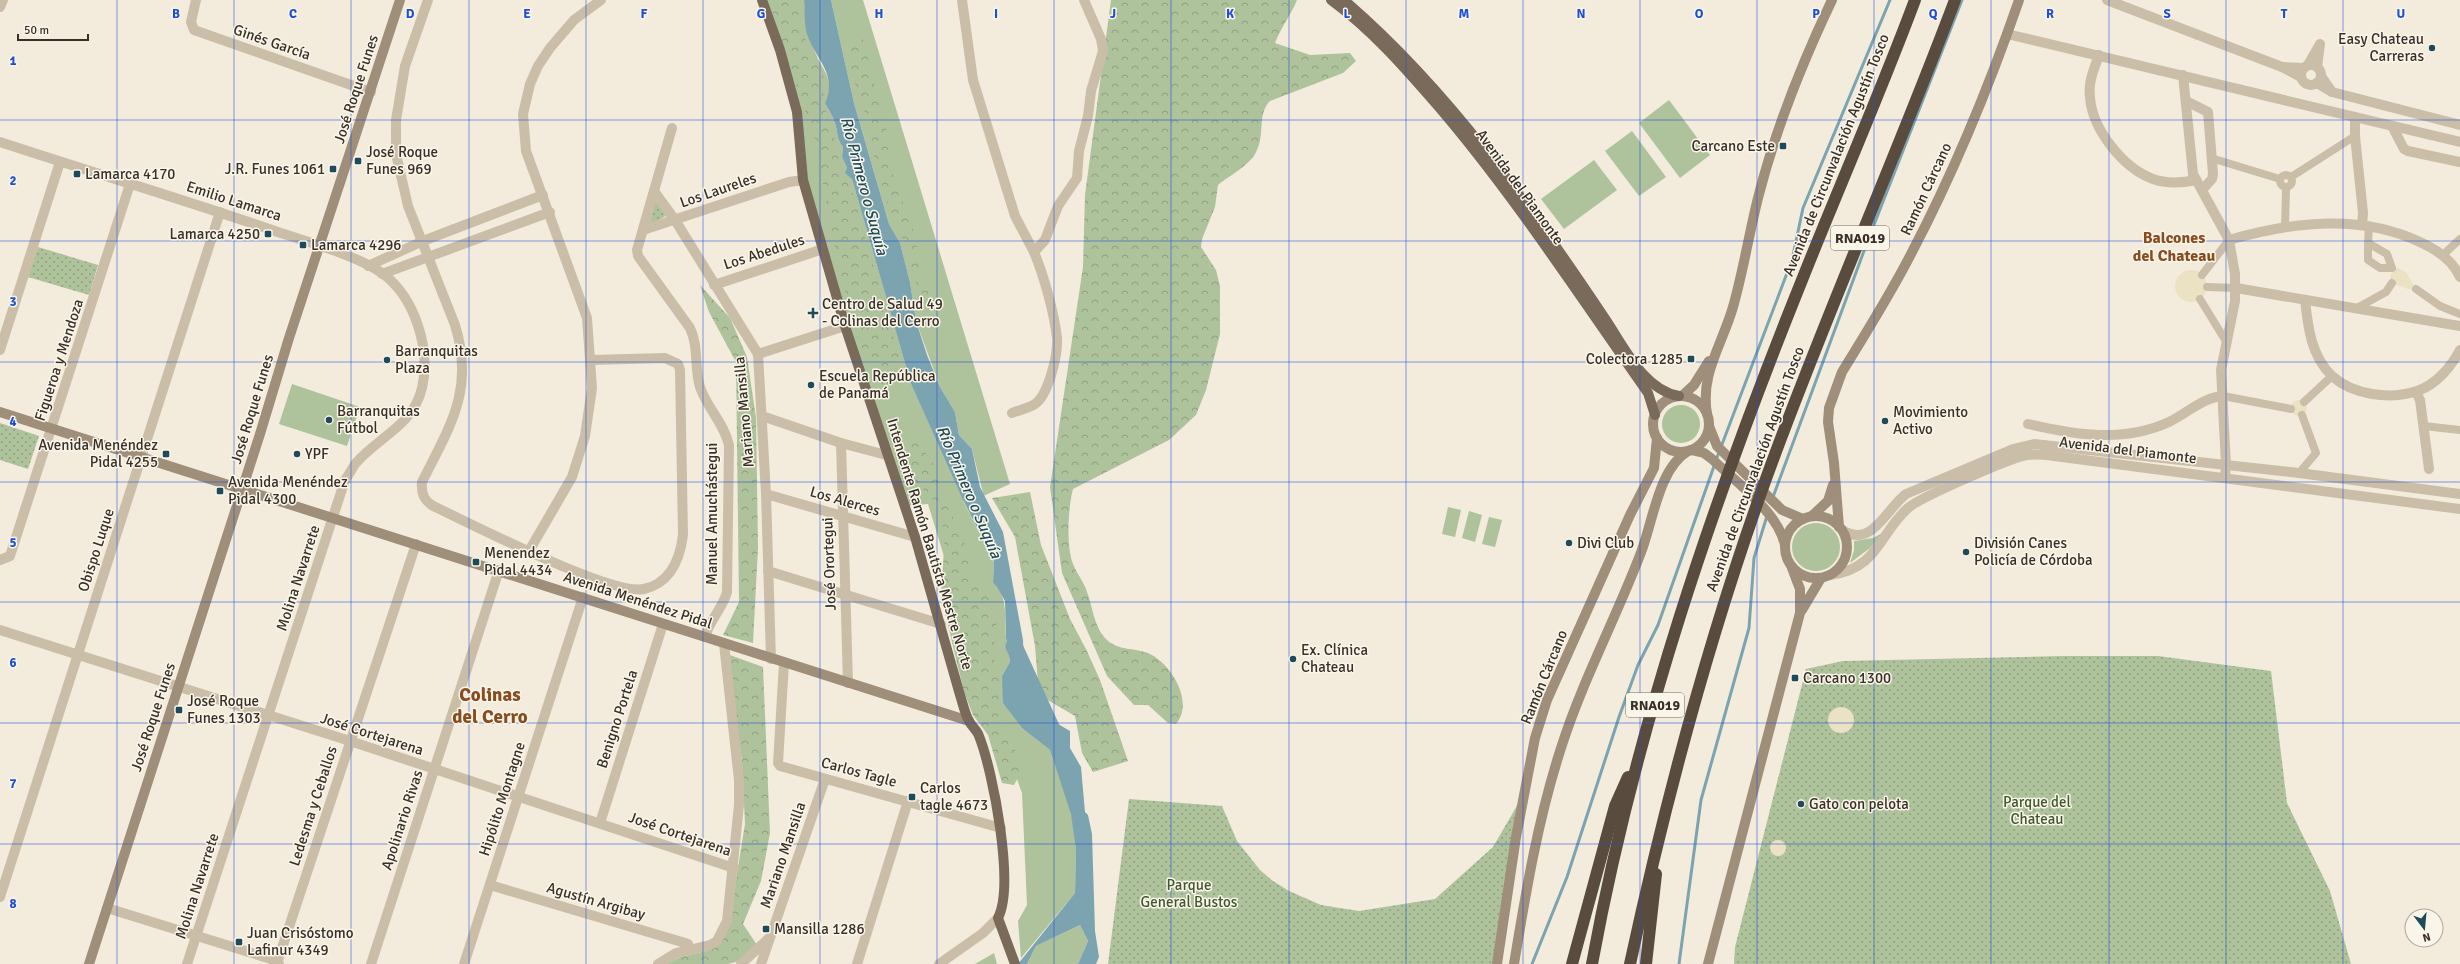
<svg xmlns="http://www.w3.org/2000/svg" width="2460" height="964" viewBox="0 0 2460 964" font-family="Signika,sans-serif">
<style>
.grass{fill:#aec29c}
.forest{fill:url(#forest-crowns)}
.park{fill:url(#park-dots)}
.plaza{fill:#ebe1c3}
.water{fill:#7ba4b0}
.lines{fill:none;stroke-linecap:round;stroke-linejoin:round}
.stream{stroke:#7ba4b0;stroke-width:3}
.river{stroke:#7ba4b0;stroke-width:17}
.pedestrian{stroke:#cbbea8;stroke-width:8}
.minor{stroke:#cbbea8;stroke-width:10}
.tertiary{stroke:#cbbea8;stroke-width:10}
.secondary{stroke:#9f8e79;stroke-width:10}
.primary{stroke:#7a6a59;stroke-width:10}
.motorway{stroke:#594c3f;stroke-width:12}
.grid{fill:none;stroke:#1d4ed8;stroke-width:1;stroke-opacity:0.55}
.poi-dot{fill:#1d4b5a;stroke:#faf5e9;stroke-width:1.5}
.labels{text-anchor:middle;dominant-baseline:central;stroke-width:3;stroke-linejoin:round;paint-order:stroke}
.shield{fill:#faf5e9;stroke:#726b62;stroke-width:1}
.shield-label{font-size:14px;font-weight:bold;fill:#383028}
.poi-label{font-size:15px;fill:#383028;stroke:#faf5e9;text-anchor:start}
.street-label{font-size:15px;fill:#383028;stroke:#faf5e9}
.park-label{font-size:15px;fill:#3f572c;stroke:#faf5e9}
.water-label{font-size:16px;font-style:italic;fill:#1d4b5a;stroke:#faf5e9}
.neighbourhood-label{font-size:16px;font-weight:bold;fill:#884c20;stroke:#faf5e9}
.district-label{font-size:19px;font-weight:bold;fill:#884c20;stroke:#faf5e9}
.grid-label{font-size:13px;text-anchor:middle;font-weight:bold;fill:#1d4ed8;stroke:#faf5e9;stroke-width:3;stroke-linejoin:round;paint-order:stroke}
</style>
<defs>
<pattern id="forest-crowns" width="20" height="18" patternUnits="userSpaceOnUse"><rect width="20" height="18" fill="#aec29c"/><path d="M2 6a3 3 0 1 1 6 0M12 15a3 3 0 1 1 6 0" fill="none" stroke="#8f9e7f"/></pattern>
<pattern id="park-dots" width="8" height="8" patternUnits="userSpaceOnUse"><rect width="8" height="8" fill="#aec29c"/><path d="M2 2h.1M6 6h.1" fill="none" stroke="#8f9e7f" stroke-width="1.8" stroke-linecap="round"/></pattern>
</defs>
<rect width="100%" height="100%" fill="#f3ecdd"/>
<g class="grass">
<path d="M 761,0 L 804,0 C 805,17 808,36 815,52 C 823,73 836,78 825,103 C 828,109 833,116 835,123 C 838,132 836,138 843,147 L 842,157 L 852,179 L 911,384 L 961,495 L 983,493 L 972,449 L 959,435 L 955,412 L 940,387 L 916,321 L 910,282 L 900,243 L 889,224 L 854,103 L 831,0 L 863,0 L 1010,484 L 981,497 L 963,501 L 994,561 L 993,583 C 1009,596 1004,618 1006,637 C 1006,645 1009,654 1010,662 L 1002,676 L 1023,729 L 1050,750 L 1072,814 L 1076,850 L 1075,893 L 1021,958 L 1018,921 L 1027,905 L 1022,793 L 986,693 L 928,504 L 906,506 L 803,180 L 799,124 Z"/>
<polygon points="1669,100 1710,155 1680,178 1639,123"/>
<polygon points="1632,131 1666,177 1639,196 1605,151"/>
<polygon points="1594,160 1617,190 1564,229 1541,199"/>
<polygon points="292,384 360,407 347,446 279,424"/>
<circle cx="1681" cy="424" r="19"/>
<polygon points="1448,507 1461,510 1455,537 1442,534"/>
<polygon points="1469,511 1482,515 1475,542 1462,538"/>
<polygon points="1489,517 1502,520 1495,547 1482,544"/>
<circle cx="1816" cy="547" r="24"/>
<polygon points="1886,531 1870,548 1850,563 1854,550 1854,541 1873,538"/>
<polygon points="1080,925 1088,941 1078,964 1027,964 1036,946"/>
<polygon points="994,953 997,964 975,964"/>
</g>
<g class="forest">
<path d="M 768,0 L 800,0 C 800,10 800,22 803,32 C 810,60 834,70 821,101 C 823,108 829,115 831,121 C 833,131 832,137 838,145 L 837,155 L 842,166 L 841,172 L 848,177 L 900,360 L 892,388 L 883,400 L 857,336 L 838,265 L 815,140 Z"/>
<path d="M 1111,0 L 1297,0 C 1291,15 1281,27 1275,43 L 1310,55 L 1350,53 L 1356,61 L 1343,73 L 1270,101 C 1257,114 1265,134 1257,150 C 1251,165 1230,175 1218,185 L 1215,207 L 1202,239 L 1201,247 L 1216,270 L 1220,286 L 1220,334 L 1206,390 L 1196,415 L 1169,440 L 1073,489 C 1068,508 1066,546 1073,564 C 1077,574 1084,582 1087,592 C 1093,608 1094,627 1106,639 C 1118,652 1138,647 1152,655 C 1173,667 1194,703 1176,724 L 1168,723 L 1148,705 L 1134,705 L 1107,676 L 1062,573 L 1050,487 L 1083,267 L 1085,195 Z"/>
<polygon points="851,33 863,39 888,136 893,174 915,236 921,274 937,303 925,297 912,276 908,251 888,205 871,146 873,136 852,75 847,72"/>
<polygon points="700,285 730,318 747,357 756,418 758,548 753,643 723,635 739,602 736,362 709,312"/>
<polygon points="915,439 937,468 939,492 949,499 957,534 971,552 970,575 987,593 997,627 993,654 1000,678 998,717 1020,760 1020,774 1014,785 1002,783 988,735 973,715 964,692 941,596 945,533 932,498 905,471 905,447"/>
<polygon points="1030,492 1041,545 1070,619 1086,649 1100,680 1128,761 1093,772 1082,753 1075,716 1039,695 1035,646 1015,537 992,498"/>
<polygon points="727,654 763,667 770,833 761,881 743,924 759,948 740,961 728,964 666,964 680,957 706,951 729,923 745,824 742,761"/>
</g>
<g class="park">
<polygon points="654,196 666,216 647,226"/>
<polygon points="38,247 98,265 89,295 28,277"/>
<polygon points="0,423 39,436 28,469 0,460"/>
<polygon points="2063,656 2158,656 2271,671 2287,803 2330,891 2351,964 1734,964 1735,947 1806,669 1843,661"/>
<polygon points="1129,799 1222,806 1237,841 1260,870 1273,881 1289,891 1321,905 1359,911 1435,899 1493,847 1518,804 1494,964 1108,964"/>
</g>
<g class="plaza">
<polygon points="2393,266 2406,272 2416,289 2408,289 2392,283 2390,279"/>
<circle cx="2191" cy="286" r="16"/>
<circle cx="2299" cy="408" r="8"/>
<circle cx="1841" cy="720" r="13"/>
<circle cx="1778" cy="848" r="8"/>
</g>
<path class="water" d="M 804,0 L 831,0 L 854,103 L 889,224 L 900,243 L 910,282 L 916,321 L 927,355 L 940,387 L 955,412 L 959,435 L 972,449 L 980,487 L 1003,532 L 1023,640 L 1024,667 L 1034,710 L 1070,731 L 1070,748 L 1081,767 L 1085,812 L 1088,815 L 1092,834 L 1095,931 L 1099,957 L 1096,964 L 1078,964 L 1088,941 L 1080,925 L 1036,946 L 1027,964 L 1018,964 L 1075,893 L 1076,850 L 1071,814 L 1050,750 L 1023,729 L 1003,703 L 1002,676 L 1010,662 L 1006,638 L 1005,601 L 997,587 L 993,583 L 994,561 L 963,500 L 911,384 L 852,179 L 845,173 L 847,168 L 842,157 L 843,147 C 836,138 838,132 835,123 C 833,116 828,109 825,103 C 838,73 816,61 807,34 C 804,24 805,11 804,0 Z"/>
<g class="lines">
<g class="stream">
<polyline points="1721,447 1792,260 1803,208 1890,0"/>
<polyline points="1773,497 1868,240 1962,0"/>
<polyline points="1532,964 1567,877 1619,717 1638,665 1658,625 1719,452"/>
<polyline points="1679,964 1701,800 1749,628 1754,558 1767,516"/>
</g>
<polyline class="river" points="1014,646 1056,738"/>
<g class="pedestrian">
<polyline points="2211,158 2280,179"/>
<circle cx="2286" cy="181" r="6"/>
<polyline points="2291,177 2355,136"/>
<polyline points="2285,228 2286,188"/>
<path d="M 2368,243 L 2387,254 L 2392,268 L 2380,268 L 2368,260 C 2368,249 2368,237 2369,226"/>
<polyline points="2443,255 2460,239"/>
<polyline points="2202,275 2229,240"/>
<polyline points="2207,287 2236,288"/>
<polyline points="2416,289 2440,306 2460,314"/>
<polyline points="2200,299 2227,343"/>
<polyline points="2355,309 2386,292 2392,283"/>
<polyline points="2223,396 2291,409"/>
<polyline points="2304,402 2332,376"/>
<polyline points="2424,426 2460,430"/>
<polyline points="2299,473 2316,453 2302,415"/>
</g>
<g class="minor">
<polyline points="196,0 191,22 194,30 371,92"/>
<path d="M 428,0 L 405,66 L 396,120 L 396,154 L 408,206 L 455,325 C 475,390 450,426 422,482 C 421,494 424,500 433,506 C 470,523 611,596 644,589 C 671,583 680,559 683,535 L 680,370 L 678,364 L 665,358 L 591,360"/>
<polyline points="962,0 973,80 1015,216 1034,252"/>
<polyline points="2107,0 2282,67"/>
<polyline points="0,7 3,0"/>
<polyline points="2007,34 2460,142"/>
<path d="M 2099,55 C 2094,69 2088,82 2090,97 C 2092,129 2123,168 2153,179 C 2167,184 2182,183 2196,180"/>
<polyline points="2308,65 2320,44 2317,67"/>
<circle cx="2311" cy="75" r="10"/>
<polyline points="2183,75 2193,174 2229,240 2235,274 2235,301 2221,370 2226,465 2225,478"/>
<polyline points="2301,77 2282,67 2304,68"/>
<polyline points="2317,83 2332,92 2321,76"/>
<polyline points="2332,92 2460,125"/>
<polyline points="2186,101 2208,112 2213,174 2212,179 2202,190"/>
<polyline points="2355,117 2355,136 2363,213 2362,225"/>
<polyline points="2392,126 2404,149 2408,151 2460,162"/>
<path d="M 672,128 L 637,250 L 638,256 L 690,328 C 699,347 694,367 700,387 C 707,408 724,423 729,445 L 727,592 C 723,608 710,619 705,637"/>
<path d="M 0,142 C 91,172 182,199 272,230 C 304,241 354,254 382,273 C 415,297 431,349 422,388 C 413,426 378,437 356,463 C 352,468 349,475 345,480 L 187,964"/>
<polyline points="654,191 675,220 758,354 766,494 771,659"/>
<polyline points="643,230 789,182 803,180"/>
<path d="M 2229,240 C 2292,222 2361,213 2422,243 C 2437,250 2453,261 2460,277"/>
<polyline points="368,266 423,241 543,195"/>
<polyline points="382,274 550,212"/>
<polyline points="714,285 823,249"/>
<polyline points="2236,288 2460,326"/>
<path d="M 2305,300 C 2308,327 2311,356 2332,376 C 2353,395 2390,400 2417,391 C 2436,385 2451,367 2460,350"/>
<polyline points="0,350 60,162"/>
<polyline points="758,354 845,326"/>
<polyline points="2416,392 2420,400 2429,469"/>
<path d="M 1012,413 C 1019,410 1029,408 1035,404 C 1049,394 1058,354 1057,338 C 1054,312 1044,276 1034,252 L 1045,240 L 1058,206 L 1077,178 L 1079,151 L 1088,116 L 1091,91 L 1103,51 L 1101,39 L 1084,0"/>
<polyline points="762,416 841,443 890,456"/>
<path d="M 2028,424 C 2075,435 2123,443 2169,422 C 2186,414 2203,397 2223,396"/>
<polyline points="841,443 848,683"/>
<polyline points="766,494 915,537"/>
<polyline points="529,551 572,477 585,436 592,388 587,318 526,151 523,114 530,84 538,66 550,48 574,20 601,0"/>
<polyline points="0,560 10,556 130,184"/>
<polyline points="768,571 941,624"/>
<polyline points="0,630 350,741 734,868"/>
<polyline points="784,663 778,763 780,766 1001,828"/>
<polyline points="600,823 663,624"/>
<polyline points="490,885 682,942 688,944 690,949"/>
<polyline points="0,897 220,212"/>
<polyline points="107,908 271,959 279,964"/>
<polyline points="277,963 416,544"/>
<polyline points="371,964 499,570"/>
<polyline points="464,964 583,597"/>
<polyline points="658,964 676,953 710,945 717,941 727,921 739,805 739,780 724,644"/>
<polyline points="741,964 768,939"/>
<polyline points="761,964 825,779"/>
<polyline points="857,964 908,801"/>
<polyline points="939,964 983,933 998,918"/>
</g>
<g class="tertiary">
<path d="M 1842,530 C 1872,549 1886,509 1906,494 L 2013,449 L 2034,444 L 2299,473 L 2460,494"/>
<path d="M 1830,575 C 1879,568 1878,535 1908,508 C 1919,498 2012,457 2027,455 C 2036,454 2046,455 2054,456 L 2460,509"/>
</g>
<g class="secondary">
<polyline points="1682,396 1694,385 1709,361"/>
<circle cx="1681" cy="424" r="28"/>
<polyline points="0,412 969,721"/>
<path d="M 1707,414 C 1700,374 1722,345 1733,307 C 1743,272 1749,234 1758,198 C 1775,131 1802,63 1832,0"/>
<polyline points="1709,426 1717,446 1782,510 1803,519"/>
<path d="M 1691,450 L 1704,453 L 1712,459 C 1736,482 1778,512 1785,545"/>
<circle cx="1816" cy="547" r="31"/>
<polyline points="1812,516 1828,501 1833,485"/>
<path d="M 1839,527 L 1834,463 L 1828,422 L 1829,408 L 1842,372 C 1866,333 1890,295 1911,254 C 1954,172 1989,87 2019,0"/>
<polyline points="1802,610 1821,578"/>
<polyline points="89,964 260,434 289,338 400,0"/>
<polyline points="1497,964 1516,837 1535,738 1547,700 1630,515 1654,468 1657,438"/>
<path d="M 1514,964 C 1526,891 1538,819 1561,748 C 1582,682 1615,620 1640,555 C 1653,523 1658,469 1688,451"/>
<polyline points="1708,964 1800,613 1800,589 1792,568"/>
</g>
<g class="primary">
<path d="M 762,0 L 780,50 L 797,112 L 803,180 L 845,326 L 915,537 L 960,695 C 963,704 965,714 969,721 C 972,727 977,730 979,736 C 993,771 1015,885 998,918 L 1015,964"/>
<path d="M 1331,0 C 1372,30 1405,68 1438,106 C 1515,196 1580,297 1648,393 L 1655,415"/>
<path d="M 1344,0 C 1450,91 1529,205 1606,320 C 1624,347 1644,390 1679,396"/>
</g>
<g class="motorway">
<polyline points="1572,964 1615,806 1628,777"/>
<path d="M 1592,964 C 1635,729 1713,501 1802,280 C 1839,187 1880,94 1915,0"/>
<path d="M 1630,964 C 1666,798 1709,636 1767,476 C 1825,316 1895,160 1955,0"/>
<polyline points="1646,964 1656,874"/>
</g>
</g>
<path class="grid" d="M 117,0 L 117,964M 234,0 L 234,964M 351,0 L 351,964M 469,0 L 469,964M 586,0 L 586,964M 703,0 L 703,964M 820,0 L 820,964M 937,0 L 937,964M 1054,0 L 1054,964M 1171,0 L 1171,964M 1289,0 L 1289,964M 1406,0 L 1406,964M 1523,0 L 1523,964M 1640,0 L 1640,964M 1757,0 L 1757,964M 1874,0 L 1874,964M 1991,0 L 1991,964M 2109,0 L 2109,964M 2226,0 L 2226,964M 2343,0 L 2343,964M 0,120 L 2460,120M 0,241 L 2460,241M 0,362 L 2460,362M 0,482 L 2460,482M 0,602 L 2460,602M 0,723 L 2460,723M 0,844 L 2460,844"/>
<g class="poi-dot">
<circle cx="2432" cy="48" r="4"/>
<rect x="1779" y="142" width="8" height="8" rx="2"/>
<rect x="354" y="157" width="8" height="8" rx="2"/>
<rect x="329" y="165" width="8" height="8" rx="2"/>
<rect x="73" y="170" width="8" height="8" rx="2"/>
<rect x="264" y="230" width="8" height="8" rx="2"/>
<rect x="299" y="241" width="8" height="8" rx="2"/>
<path d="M811 307h4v4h4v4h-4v4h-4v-4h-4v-4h4z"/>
<rect x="1687" y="355" width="8" height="8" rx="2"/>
<circle cx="387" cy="360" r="4"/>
<circle cx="811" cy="385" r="4"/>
<circle cx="329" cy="420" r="4"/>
<circle cx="1885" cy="421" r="4"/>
<rect x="162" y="450" width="8" height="8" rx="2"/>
<circle cx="297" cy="454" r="4"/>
<rect x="216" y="487" width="8" height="8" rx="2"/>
<circle cx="1569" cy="543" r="4"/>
<circle cx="1966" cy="552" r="4"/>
<rect x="472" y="558" width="8" height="8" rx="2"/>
<circle cx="1293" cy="659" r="4"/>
<rect x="1791" y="674" width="8" height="8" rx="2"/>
<rect x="175" y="706" width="8" height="8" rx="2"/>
<rect x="908" y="793" width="8" height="8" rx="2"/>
<circle cx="1801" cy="804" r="4"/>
<rect x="762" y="925" width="8" height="8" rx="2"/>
<rect x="235" y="938" width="8" height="8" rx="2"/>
</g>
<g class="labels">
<g class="shield">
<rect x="1831" y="226" width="58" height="24" rx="3"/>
<rect x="1626" y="693" width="58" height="24" rx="3"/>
</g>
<g class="shield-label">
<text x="1860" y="238">RNA019</text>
<text x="1655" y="705">RNA019</text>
</g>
<g class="poi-label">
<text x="2424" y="39" text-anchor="end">Easy Chateau<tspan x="2424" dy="17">Carreras</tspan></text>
<text x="1775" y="146" text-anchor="end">Carcano Este</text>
<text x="366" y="152">José Roque<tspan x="366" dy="17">Funes 969</tspan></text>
<text x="325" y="169" text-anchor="end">J.R. Funes 1061</text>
<text x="85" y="174">Lamarca 4170</text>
<text x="260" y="234" text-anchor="end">Lamarca 4250</text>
<text x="311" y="245">Lamarca 4296</text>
<text x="822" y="304">Centro de Salud 49<tspan x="822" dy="17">- Colinas del Cerro</tspan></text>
<text x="395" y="351">Barranquitas<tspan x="395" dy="17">Plaza</tspan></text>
<text x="1683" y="359" text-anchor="end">Colectora 1285</text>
<text x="819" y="376">Escuela República<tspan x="819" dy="17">de Panamá</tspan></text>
<text x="337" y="411">Barranquitas<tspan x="337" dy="17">Fútbol</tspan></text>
<text x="1893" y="412">Movimiento<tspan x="1893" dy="17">Activo</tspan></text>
<text x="158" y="445" text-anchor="end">Avenida Menéndez<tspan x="158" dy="17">Pidal 4255</tspan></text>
<text x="305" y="454">YPF</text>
<text x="228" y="482">Avenida Menéndez<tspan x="228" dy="17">Pidal 4300</tspan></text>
<text x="1577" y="543">Divi Club</text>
<text x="1974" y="543">División Canes<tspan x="1974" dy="17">Policía de Córdoba</tspan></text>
<text x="484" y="553">Menendez<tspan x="484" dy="17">Pidal 4434</tspan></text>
<text x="1301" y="650">Ex. Clínica<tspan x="1301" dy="17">Chateau</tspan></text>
<text x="1803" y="678">Carcano 1300</text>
<text x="187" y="701">José Roque<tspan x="187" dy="17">Funes 1303</tspan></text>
<text x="920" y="788">Carlos<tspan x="920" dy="17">tagle 4673</tspan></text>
<text x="1809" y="804">Gato con pelota</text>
<text x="774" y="929">Mansilla 1286</text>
<text x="247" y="933">Juan Crisóstomo<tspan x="247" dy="17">Lafinur 4349</tspan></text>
</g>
<g class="street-label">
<text transform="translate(272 42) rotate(19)">Ginés García</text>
<text transform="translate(356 89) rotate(-72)">José Roque Funes</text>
<text transform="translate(1836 155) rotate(-68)">Avenida de Circunvalación Agustín Tosco</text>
<text transform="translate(1520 187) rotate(54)">Avenida del Piamonte</text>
<text transform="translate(1926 189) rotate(-65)">Ramón Cárcano</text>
<text transform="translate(718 190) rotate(-19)">Los Laureles</text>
<text transform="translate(234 201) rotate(18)">Emilio Lamarca</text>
<text transform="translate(764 252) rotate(-18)">Los Abedules</text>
<text transform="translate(59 360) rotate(-72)">Figueroa y Mendoza</text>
<text transform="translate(252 409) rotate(-73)">José Roque Funes</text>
<text transform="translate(744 412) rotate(-95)">Mariano Mansilla</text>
<text transform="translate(2128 450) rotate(7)">Avenida del Piamonte</text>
<text transform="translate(1755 469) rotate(-70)">Avenida de Circunvalación Agustín Tosco</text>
<text transform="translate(845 501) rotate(16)">Los Alerces</text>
<text transform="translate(712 514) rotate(-90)">Manuel Amuchástegui</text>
<text transform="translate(930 544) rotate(73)">Intendente Ramón Bautista Mestre Norte</text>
<text transform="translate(96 550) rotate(-72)">Obispo Luque</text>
<text transform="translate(829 564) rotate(-92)">José Orortegui</text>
<text transform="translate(298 578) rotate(-72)">Molina Navarrete</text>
<text transform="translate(638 600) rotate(18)">Avenida Menéndez Pidal</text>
<text transform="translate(1544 677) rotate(-68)">Ramón Cárcano</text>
<text transform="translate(153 717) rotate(-72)">José Roque Funes</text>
<text transform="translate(617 719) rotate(-72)">Benigno Portela</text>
<text transform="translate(372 734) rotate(18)">José Cortejarena</text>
<text transform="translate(859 772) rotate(15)">Carlos Tagle</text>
<text transform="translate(502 799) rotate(-72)">Hipólito Montagne</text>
<text transform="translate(313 806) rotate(-72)">Ledesma y Ceballos</text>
<text transform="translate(402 820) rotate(-72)">Apolinario Rivas</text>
<text transform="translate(680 834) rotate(19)">José Cortejarena</text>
<text transform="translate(783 855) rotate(-71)">Mariano Mansilla</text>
<text transform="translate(197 886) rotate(-72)">Molina Navarrete</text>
<text transform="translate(596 901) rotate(16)">Agustín Argibay</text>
</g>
<g class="park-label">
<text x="2037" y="802">Parque del<tspan x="2037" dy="17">Chateau</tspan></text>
<text x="1189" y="885">Parque<tspan x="1189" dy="17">General Bustos</tspan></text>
</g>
<g class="water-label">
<text transform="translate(864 186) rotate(75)">Río Primero o Suquía</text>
<text transform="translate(969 492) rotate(67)">Río Primero o Suquía</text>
</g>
<g class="neighbourhood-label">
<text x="2174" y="238">Balcones<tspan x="2174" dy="18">del Chateau</tspan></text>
</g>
<g class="district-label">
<text x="490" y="695">Colinas<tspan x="490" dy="22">del Cerro</tspan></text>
</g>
</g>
<g class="grid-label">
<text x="176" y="18">B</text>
<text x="293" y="18">C</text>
<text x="410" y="18">D</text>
<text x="527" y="18">E</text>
<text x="644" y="18">F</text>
<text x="761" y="18">G</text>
<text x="879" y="18">H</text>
<text x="996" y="18">I</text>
<text x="1113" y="18">J</text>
<text x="1230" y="18">K</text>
<text x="1347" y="18">L</text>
<text x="1464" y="18">M</text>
<text x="1581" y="18">N</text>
<text x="1699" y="18">O</text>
<text x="1816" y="18">P</text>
<text x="1933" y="18">Q</text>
<text x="2050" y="18">R</text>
<text x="2167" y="18">S</text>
<text x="2284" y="18">T</text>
<text x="2401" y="18">U</text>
<text x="13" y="65">1</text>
<text x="13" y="185">2</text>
<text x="13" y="306">3</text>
<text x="13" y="426">4</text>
<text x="13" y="547">5</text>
<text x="13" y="667">6</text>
<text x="13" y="788">7</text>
<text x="13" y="908">8</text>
</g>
<g transform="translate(2424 928) rotate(164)"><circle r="19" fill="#faf5e9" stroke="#aca69c"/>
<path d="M0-3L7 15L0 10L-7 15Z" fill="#1d4b5a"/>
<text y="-6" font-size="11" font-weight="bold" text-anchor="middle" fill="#383028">N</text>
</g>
<path d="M18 34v6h70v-6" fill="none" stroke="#383028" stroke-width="2"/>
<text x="24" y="34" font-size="12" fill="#383028" stroke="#faf5e9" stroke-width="3" paint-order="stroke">50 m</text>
</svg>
